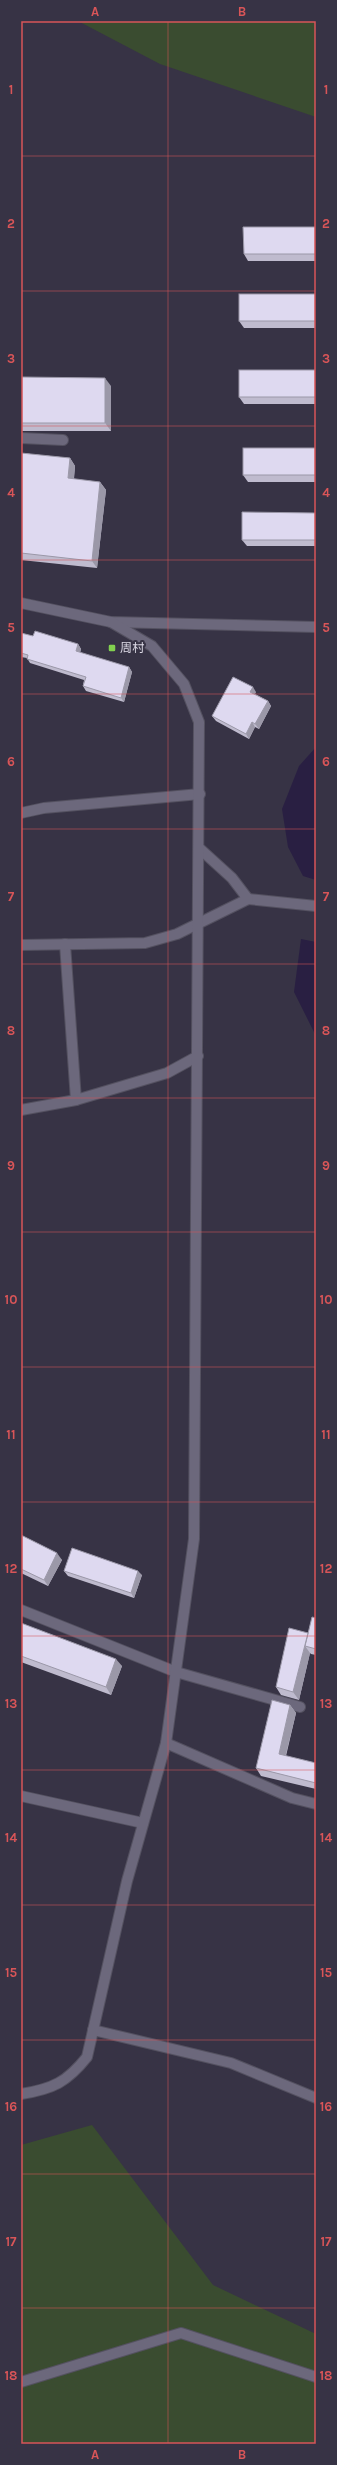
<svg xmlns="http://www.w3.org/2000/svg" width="337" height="2465" viewBox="0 0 337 2465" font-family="Karla,'Noto Sans SC',sans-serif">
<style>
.green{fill:#3a4c30}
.water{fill:#291f42}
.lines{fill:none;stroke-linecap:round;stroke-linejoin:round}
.minor-casing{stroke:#545160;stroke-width:12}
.minor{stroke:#6c687c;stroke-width:10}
.wall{fill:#bfbbce}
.shaded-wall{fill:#9b98a8}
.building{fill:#ded9f0;stroke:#9b98a8}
.grid{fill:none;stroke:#d85558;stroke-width:1;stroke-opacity:0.55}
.poi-dot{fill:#82d04f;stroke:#373345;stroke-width:1.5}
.labels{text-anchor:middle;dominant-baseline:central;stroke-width:4;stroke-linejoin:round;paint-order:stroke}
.poi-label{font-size:12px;fill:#dedbe7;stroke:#373345;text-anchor:start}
.neatline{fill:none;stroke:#d85558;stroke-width:1.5}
.grid-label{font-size:13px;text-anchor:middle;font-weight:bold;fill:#d85558}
</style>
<rect width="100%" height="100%" fill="#373345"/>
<g class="green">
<polygon points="78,21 316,21 316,117 160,64"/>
<polygon points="92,2125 213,2285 316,2334 316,2444 21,2444 21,2145"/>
</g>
<g class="water">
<polygon points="316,747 316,880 303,876 288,847 282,809 299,766"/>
<polygon points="301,939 316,942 316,1036 294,992"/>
</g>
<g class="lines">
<g class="minor-casing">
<g id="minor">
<polyline points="21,438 63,440"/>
<polyline points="21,603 111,622 316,627"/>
<polyline points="21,813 44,808 200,794"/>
<polyline points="248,899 316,906"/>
<polyline points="65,944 76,1100 167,1073 198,1056"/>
<polyline points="21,945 145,943 177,934 248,899 232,878 199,848"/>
<polyline points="21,1110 76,1100"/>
<polyline points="21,1610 176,1672 300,1707"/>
<polyline points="166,1743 292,1798 316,1804"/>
<polyline points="21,1796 143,1823"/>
<polyline points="93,2030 231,2063 316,2098"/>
<path d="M 21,2094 C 53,2089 67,2082 87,2057 L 127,1881 L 166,1743 L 194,1539 L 199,722 L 184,684 L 152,646 L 111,622"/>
<polyline points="21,2382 181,2333 316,2377"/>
</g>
</g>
<use href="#minor" class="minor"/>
</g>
<g class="wall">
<polygon points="316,227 316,261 248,261 244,254"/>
<polygon points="316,294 316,328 244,328 239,321"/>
<polygon points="316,370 316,404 244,404 239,397"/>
<polygon points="21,377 111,386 111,431 21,431"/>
<polygon points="316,448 316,482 248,482 243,475"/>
<polygon points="21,453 70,458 75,466 74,479 100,482 106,490 97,568 21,560"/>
<polygon points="316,513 316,546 247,546 242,540"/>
<polygon points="21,633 33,636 78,644 81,649 80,653 129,667 132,672 124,702 86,691 83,686 84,680 30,663 27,658 21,657"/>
<polygon points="256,692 255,694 268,701 271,706 259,729 255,727 249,739 216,721 212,716"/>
<polygon points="21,1535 62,1560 48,1586 21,1573"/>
<polygon points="64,1571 142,1575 134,1598 68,1576"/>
<polygon points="316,1618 316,1655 311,1654 310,1653 299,1700 281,1695 276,1687 308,1634"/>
<polygon points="21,1623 122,1666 111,1695 21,1662"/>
<polygon points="290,1705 296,1713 286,1756 316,1763 316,1789 261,1776 256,1768"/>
</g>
<g class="shaded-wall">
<polygon points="105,378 111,386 111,431 105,423"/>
<polygon points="70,458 75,466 73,486 68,478"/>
<polygon points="100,482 106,490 97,568 92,561"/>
<polygon points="78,644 81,649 79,656 76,651"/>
<polygon points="129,667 132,672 124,702 121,698"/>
<polygon points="253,687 256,692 253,697 250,692"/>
<polygon points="268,701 271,706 259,729 255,724"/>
<polygon points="252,722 255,727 249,739 246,734"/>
<polygon points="57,1553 62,1560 48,1586 44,1580"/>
<polygon points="138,1571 142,1575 134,1598 131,1593"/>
<polygon points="308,1633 313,1640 305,1646 310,1653 299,1700 293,1692"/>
<polygon points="116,1659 122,1666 111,1695 106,1687"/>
<polygon points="290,1705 296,1713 284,1762 279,1754"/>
</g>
<g class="building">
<polygon points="243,227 316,227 316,254 244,254"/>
<rect x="239" y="294" width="77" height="27"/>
<rect x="239" y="370" width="77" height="27"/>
<polygon points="21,377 105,378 105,423 21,423"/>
<rect x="243" y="448" width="73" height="27"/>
<polygon points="21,453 70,458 68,478 100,482 92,561 21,553"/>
<polygon points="242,512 316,513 316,540 242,540"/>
<polygon points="35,631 78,644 76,651 129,667 121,698 83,686 86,677 27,659 28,655 21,653 21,633 33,636"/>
<polygon points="233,677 253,687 250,692 268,701 255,724 252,722 246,734 212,716"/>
<polygon points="21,1535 57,1553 44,1580 21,1569"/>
<polygon points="72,1548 138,1571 131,1593 64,1571"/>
<polygon points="312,1617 316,1618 316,1649 305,1646"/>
<polygon points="21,1623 116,1659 106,1687 21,1656"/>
<polygon points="289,1628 308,1633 293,1692 276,1687"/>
<polygon points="272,1700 290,1705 279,1754 316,1763 316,1783 256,1768"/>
</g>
<path class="grid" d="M 168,21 L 168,2444M 21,156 L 316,156M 21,291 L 316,291M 21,426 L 316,426M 21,560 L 316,560M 21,694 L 316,694M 21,829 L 316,829M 21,964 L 316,964M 21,1098 L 316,1098M 21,1232 L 316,1232M 21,1367 L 316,1367M 21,1502 L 316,1502M 21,1636 L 316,1636M 21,1770 L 316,1770M 21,1905 L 316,1905M 21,2040 L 316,2040M 21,2174 L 316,2174M 21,2308 L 316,2308"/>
<rect class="poi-dot" x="108" y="644" width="8" height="8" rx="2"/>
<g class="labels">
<g class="poi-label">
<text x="120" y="648">周村</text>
</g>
</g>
<rect width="337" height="2465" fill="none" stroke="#373345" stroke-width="44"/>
<rect x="22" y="22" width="293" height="2421" class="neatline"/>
<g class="grid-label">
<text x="95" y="16">A</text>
<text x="242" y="16">B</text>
<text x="11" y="94">1</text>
<text x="326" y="94">1</text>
<text x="11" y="228">2</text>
<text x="326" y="228">2</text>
<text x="11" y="363">3</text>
<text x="326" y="363">3</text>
<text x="11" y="497">4</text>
<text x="326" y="497">4</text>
<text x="11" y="632">5</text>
<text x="326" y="632">5</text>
<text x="11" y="766">6</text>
<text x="326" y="766">6</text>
<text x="11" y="901">7</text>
<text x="326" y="901">7</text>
<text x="11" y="1035">8</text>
<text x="326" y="1035">8</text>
<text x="11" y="1170">9</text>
<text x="326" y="1170">9</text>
<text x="11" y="1304">10</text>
<text x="326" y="1304">10</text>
<text x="11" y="1439">11</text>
<text x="326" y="1439">11</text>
<text x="11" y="1573">12</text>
<text x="326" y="1573">12</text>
<text x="11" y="1708">13</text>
<text x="326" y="1708">13</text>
<text x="11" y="1842">14</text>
<text x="326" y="1842">14</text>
<text x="11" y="1977">15</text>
<text x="326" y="1977">15</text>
<text x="11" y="2111">16</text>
<text x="326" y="2111">16</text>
<text x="11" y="2246">17</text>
<text x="326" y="2246">17</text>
<text x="11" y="2380">18</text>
<text x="326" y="2380">18</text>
<text x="95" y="2459">A</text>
<text x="242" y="2459">B</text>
</g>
</svg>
